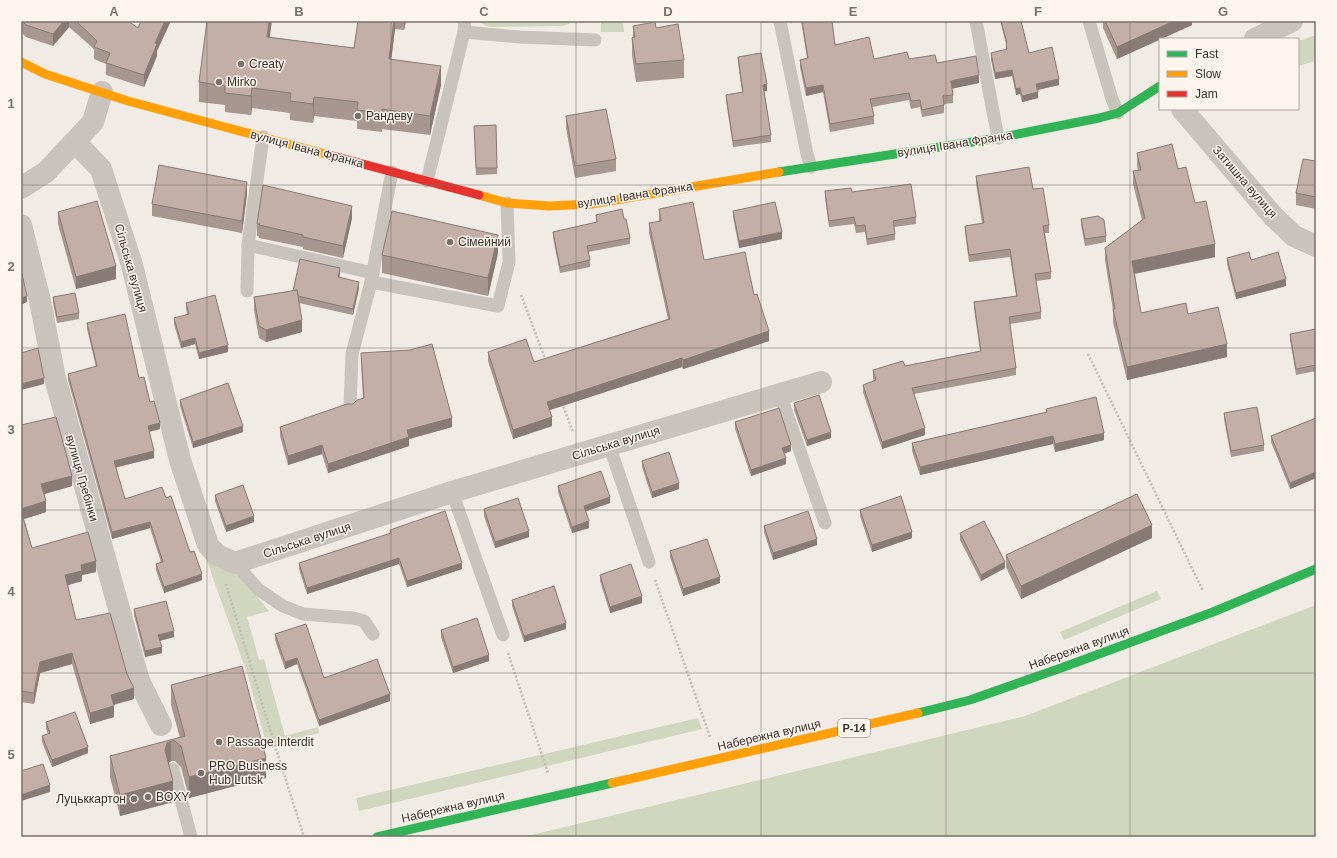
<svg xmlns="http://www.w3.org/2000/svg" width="1337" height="858" viewBox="0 0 1337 858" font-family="Arial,sans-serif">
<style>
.green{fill:#d1d6bf}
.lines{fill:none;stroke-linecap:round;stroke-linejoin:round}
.path{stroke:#c2bbb6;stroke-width:2.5;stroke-dasharray:2 2;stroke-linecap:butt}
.lane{stroke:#c9c3be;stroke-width:13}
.street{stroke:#c9c3be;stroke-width:22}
.fast{stroke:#30b455;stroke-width:9}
.slow{stroke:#ff9f0a;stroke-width:9}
.jam{stroke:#e5322d;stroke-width:9}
.wall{fill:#a89690}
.shaded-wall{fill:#887a75}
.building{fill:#c3afa7;stroke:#887a75}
.grid{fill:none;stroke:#7a716c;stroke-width:1;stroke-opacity:0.55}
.poi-dot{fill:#7a716c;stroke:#fbf5ee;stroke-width:1.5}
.labels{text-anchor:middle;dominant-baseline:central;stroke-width:3;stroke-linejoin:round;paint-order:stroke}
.shield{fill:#fbf5ee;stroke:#756b66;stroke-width:1}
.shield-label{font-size:11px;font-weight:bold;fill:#3b302b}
.poi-label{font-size:12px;fill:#3b302b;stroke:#fbf5ee;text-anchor:start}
.street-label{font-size:12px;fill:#3b302b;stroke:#fbf5ee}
.neatline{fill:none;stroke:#7a716c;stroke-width:1.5}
.grid-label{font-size:13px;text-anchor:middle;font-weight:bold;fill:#7a716c}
</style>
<rect width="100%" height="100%" fill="#f0ebe5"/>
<g class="green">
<polygon points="480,21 571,21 569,24 562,26 490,27 484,25"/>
<polygon points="601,21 623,21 624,32 601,32"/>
<polygon points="1316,35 1316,61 1298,66 1298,41"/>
<polygon points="203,550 234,569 269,611 247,617 259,660 264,659 285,736 318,727 319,733 267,747 248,676"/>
<polygon points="1157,591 1161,599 1064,640 1060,632"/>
<polygon points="1316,605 1316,837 523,837 1025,716"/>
<polygon points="698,718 702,729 359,811 356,798"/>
</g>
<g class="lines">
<g class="path">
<polyline points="521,295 546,361"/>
<polyline points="1088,354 1203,591"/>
<polyline points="562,403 573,432"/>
<polyline points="655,580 710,737"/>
<polyline points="226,584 276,749 304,837"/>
<polyline points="508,653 548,773"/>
</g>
<g class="lane">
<polyline points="780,21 807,154 811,167"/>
<polyline points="976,21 998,138"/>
<polyline points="1089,21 1112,99 1118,113"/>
<polyline points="464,32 519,37 595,40"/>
<polyline points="392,172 371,282 498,306 509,262 507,203"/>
<polyline points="427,181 464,32 465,21"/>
<polyline points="248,245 373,273"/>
<polyline points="247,291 248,245 263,137"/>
<polyline points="780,394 825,523"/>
<polyline points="350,406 352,354 371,282"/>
<polyline points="609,445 649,562"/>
<polyline points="452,492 503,635"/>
<polyline points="235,563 258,589 283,606 303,614 353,618 364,621 373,634"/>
<polyline points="173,769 191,837"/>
</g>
<g class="street">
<polyline points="1255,39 1292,21"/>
<polyline points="1182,109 1273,216 1294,236 1316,246"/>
<polyline points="75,142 101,169 132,265 180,460 208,545 217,555 235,563 452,492 821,382"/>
<polyline points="21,188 46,172 93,122 102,92"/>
<polyline points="21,225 40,301 55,378 139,681 161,725"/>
</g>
<g class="fast">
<polyline points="779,172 998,138 1099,118 1118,113 1160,86"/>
<polyline points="918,713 970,700 1061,668 1213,612 1316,569"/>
<polyline points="377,837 612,783"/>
</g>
<g class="slow">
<polyline points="21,62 45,74 128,101 329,155"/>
<polyline points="479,195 507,203 549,206 592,204 779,172"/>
<polyline points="612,783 918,713"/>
</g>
<polyline class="jam" points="329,155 479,195"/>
</g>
<g class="wall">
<polygon points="21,21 128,21 157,51 157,56 144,87 106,75 106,64 94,59 94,49 69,27 53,46 26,37 21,32"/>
<polygon points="349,21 406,21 404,30 395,29 391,59 441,85 430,135 382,129 382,132 357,129 357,121 314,116 313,123 290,120 290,113 252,108 251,115 225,112 225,105 199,102 199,82 269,37 354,48 358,22"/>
<polygon points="801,21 832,21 835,45 874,59 909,59 937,63 979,83 952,88 953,95 953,103 944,104 944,113 922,117 920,107 911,109 909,100 872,107 874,116 874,124 830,132 823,92 806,96 800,67 800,60 807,58"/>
<polygon points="1000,21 1021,21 1029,53 1059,85 1038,90 1038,98 1022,102 1020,94 1016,95 1012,76 995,79 991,60 991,53 1006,50 1006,44"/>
<polygon points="1103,21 1192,21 1192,25 1117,59 1103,28"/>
<polygon points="633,26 656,28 684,60 684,78 636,82 632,55 632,38 633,37"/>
<polygon points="738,57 767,91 764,91 771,135 771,142 733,147 726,101 726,95 742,92 738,63"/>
<polygon points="566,116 616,159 616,171 575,178 566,128"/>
<polygon points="496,125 497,174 476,175 474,126"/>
<polygon points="1137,153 1178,169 1195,203 1215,257 1135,274 1141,313 1188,314 1227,357 1127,380 1113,322 1113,310 1105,260 1105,248 1142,220 1133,184 1133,171 1138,171 1137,165"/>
<polygon points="1316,161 1316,209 1296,205 1296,193"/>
<polygon points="976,176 1033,189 1049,225 1049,233 1045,233 1051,272 1051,279 1036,281 1041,312 1041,319 1010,324 1016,368 1016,375 914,394 925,435 882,449 863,392 863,385 874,381 873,378 873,370 905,366 980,351 974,309 974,302 1016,296 1010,257 969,262 965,233 965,226 982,223 976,183"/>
<polygon points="825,191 852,192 916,217 916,224 894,227 895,234 895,240 867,245 865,232 856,233 854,224 829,227 825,198"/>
<polygon points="247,194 242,233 152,216 152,204"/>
<polygon points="659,209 704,260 754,295 769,341 683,369 682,367 549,410 552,426 513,439 488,361 488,352 534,362 668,319 649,233 649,223 659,222"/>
<polygon points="733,211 782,239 739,248 733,217"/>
<polygon points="58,212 116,279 76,289 58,224"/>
<polygon points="596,215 624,219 630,238 630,244 588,252 590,260 590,267 560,273 553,238 553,232 596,223"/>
<polygon points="352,218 343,258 303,249 303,247 259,238 259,236 257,236 257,224"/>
<polygon points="1081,219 1106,236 1106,242 1085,246 1081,225"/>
<polygon points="498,253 488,296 382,273 382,255"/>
<polygon points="1227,258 1251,260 1286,286 1236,299 1227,264"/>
<polygon points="340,274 339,277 359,288 353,315 299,303 302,332 266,342 259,338 254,310 254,297 293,291"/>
<polygon points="53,297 79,313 79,319 57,323 53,303"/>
<polygon points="186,303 228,352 199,359 195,344 181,348 174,324 174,318 187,315 186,309"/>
<polygon points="87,323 139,378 150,402 160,429 149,432 154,458 116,467 125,499 166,498 202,580 164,593 156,570 156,564 161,562 150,528 112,539 68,380 68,374 96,367 87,329"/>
<polygon points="1316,329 1316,371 1296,375 1290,340 1290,334"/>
<polygon points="361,353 452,427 409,439 409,446 328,473 322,454 288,465 280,436 280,427 353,404 363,398 361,363"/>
<polygon points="180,400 243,432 193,448 180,406"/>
<polygon points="794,403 831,438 807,446 794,410"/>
<polygon points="1046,409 1104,440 1055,452 1053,444 920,475 912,451 912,443 1046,412"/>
<polygon points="1224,413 1264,445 1264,451 1231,457 1224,419"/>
<polygon points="1316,418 1316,478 1290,489 1271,442 1271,436"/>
<polygon points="735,422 791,451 784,453 786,464 751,476 735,429"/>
<polygon points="21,425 72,486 44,494 46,512 24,519 32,548 96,572 82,575 82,581 68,585 76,620 134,699 114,705 114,717 90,724 72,664 40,673 34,704 21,702"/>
<polygon points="642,461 679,489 652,498 642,467"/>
<polygon points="558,486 610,503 586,511 589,528 572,533 558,492"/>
<polygon points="215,495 254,522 226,532 215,501"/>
<polygon points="484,509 529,537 495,548 484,516"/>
<polygon points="860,510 912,538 872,552 860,516"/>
<polygon points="764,526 817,545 773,560 764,532"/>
<polygon points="390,530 462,569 407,587 399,564 307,594 299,569 299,563 390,534"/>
<polygon points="960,533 1005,568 981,581 960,540"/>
<polygon points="1152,538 1021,599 1006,567 1006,555"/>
<polygon points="670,551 720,583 683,596 670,557"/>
<polygon points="600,575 642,603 610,613 600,581"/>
<polygon points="512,600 566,629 524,642 512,606"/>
<polygon points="134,609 174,637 160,641 162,653 145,657 134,615"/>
<polygon points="441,630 489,661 453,673 441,637"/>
<polygon points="275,634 324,678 390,701 319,726 297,664 285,669 275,640"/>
<polygon points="171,685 266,778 189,798 181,767 175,761 171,761 169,763 173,802 120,816 110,777 110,756 180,738 171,705"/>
<polygon points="46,722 88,753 52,767 42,742 42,736 48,734 46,729"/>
</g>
<g class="shaded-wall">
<polygon points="64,21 69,21 69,27 53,46 53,34"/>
<polygon points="165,21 171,21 157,51 157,56 144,87 144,75 155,43"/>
<polygon points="269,21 272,21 267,56 267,37"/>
<polygon points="394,21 395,21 395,29 389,78 389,59"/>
<polygon points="404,21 406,21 404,30"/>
<polygon points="1174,21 1192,21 1192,25 1117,59 1117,47"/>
<polygon points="441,66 441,85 430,135 430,116"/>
<polygon points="1012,70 1012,76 995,79 995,73"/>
<polygon points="979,75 979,83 951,89 951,81"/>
<polygon points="1059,79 1059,85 1036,90 1036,84"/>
<polygon points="767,84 767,91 763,91 763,85"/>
<polygon points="823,85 823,92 806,96 806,88"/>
<polygon points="252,88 252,108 251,115 251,96"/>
<polygon points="1020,88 1020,94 1016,95 1016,89"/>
<polygon points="1038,92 1038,98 1022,102 1022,96"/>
<polygon points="314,97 314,116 313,123 313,104"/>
<polygon points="247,182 247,194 242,233 242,221"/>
<polygon points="352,206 352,218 343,258 343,246"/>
<polygon points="782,232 782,239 739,248 739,241"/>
<polygon points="498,235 498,253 488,296 488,278"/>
<polygon points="1215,244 1215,257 1132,274 1132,261"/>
<polygon points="116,266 116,279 76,289 76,277"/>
<polygon points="340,268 340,274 338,283 338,277"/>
<polygon points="1286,279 1286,286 1236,299 1236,293"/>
<polygon points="359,282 359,288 353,315 353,309"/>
<polygon points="27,296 27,302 21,305 21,298"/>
<polygon points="302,320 302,332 266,342 266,330"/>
<polygon points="769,331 769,341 683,369 683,360"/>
<polygon points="195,338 195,344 181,348 181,342"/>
<polygon points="1227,344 1227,357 1127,380 1127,367"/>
<polygon points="228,345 228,352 199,359 199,353"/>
<polygon points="682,358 682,367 547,411 547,402"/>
<polygon points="44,378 44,384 21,390 21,384"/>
<polygon points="552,417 552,426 513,439 513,430"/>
<polygon points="452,418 452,427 409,439 409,446 328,473 328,464 407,430"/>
<polygon points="160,423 160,429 148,432 148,426"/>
<polygon points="243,426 243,432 193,448 193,442"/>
<polygon points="925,428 925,435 882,449 882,442"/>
<polygon points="831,432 831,438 807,446 807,440"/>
<polygon points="1104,433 1104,440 1055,452 1055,444"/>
<polygon points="1053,436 1053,444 920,475 920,467"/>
<polygon points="322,445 322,454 288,465 288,456"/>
<polygon points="791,445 791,451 782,454 782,448"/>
<polygon points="154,451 154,458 114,468 114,461"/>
<polygon points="786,458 786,464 751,476 751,470"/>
<polygon points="1316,472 1316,478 1290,489 1290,483"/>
<polygon points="72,476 72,486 41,495 41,484"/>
<polygon points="679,483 679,489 652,498 652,492"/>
<polygon points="610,497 610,503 584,512 584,506"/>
<polygon points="46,501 46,512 21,520 21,509"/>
<polygon points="254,516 254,522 226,532 226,526"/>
<polygon points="589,521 589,528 572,533 572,527"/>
<polygon points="150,522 150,528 112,539 112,532"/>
<polygon points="1152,525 1152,538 1021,599 1021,586"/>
<polygon points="529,531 529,537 495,548 495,542"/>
<polygon points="912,532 912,538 872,552 872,545"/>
<polygon points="817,539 817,545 773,560 773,553"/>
<polygon points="399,558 399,564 307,594 307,588"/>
<polygon points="96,561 96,572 82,575 82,581 65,586 65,575 81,565"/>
<polygon points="1005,562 1005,568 981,581 981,575"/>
<polygon points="462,563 462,569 407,587 407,581"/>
<polygon points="202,574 202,580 164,593 164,587"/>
<polygon points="720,577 720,583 683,596 683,589"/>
<polygon points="642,596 642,603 610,613 610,607"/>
<polygon points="566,623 566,629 524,642 524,636"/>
<polygon points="174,631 174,637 158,641 158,635"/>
<polygon points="162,647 162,653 145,657 145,651"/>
<polygon points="72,653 72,664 40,673 34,704 34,693 40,662"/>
<polygon points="489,655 489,661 453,673 453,667"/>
<polygon points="297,658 297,664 285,669 285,662"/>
<polygon points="134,688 134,699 111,705 111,695"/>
<polygon points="390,694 390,701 319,726 319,720"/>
<polygon points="114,706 114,717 90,724 90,713"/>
<polygon points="171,741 171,761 167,764 165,750 167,743"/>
<polygon points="88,747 88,753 52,767 52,760"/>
<polygon points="266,758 266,778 189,798 189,777"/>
<polygon points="173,781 173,802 120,816 120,795"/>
<polygon points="50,785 50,792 21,801 21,795"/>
</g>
<g class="building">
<polygon points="22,21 64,21 53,34 26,25"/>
<polygon points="76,21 128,21 138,28 141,21 165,21 155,43 157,44 144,75 106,63 110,53 94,47 97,41"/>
<polygon points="207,21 269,21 267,37 354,48 358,21 394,21 389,59 441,66 430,116 382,109 382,113 357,110 358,102 314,97 313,104 290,101 291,93 252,88 251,96 225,93 225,86 199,82"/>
<polygon points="802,21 832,21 835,45 869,37 874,59 907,52 909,59 935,55 937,63 976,56 979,75 951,81 953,95 943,96 944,105 922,110 920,100 911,101 909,93 870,99 874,116 830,124 823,85 806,88 800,60 808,58"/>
<polygon points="1001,21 1021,21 1029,53 1052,47 1059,79 1036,84 1038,92 1022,96 1020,88 1016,89 1012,70 995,73 991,53 1007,49 1006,44 1007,43"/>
<polygon points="1105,21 1174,21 1117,47"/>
<polygon points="655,22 656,28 678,24 684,60 636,64 632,38 635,37 633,26"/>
<polygon points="761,53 767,84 763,85 771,135 733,141 726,95 743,92 738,57"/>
<polygon points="606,109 616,159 575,166 566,116"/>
<polygon points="496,125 497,168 476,168 474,126"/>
<polygon points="1172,144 1178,169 1186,167 1195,203 1206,201 1215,244 1132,261 1141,313 1186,303 1188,314 1218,307 1227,344 1127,367 1113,309 1115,309 1105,248 1145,218 1133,171 1141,170 1137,153"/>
<polygon points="1303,159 1316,161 1316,197 1296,193"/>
<polygon points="159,165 247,182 242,221 152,204"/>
<polygon points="1029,167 1033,189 1043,188 1049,225 1043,226 1051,272 1035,274 1041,312 1009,317 1016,368 912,388 925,428 882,442 863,385 876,380 873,370 903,361 905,366 981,351 974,302 1017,296 1010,249 969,255 965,226 984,223 976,176"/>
<polygon points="911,184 916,217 893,221 895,234 867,239 865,225 856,226 854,217 829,221 825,191 851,188 852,192"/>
<polygon points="263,185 352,206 343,246 303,237 303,235 259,225 260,224 257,224"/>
<polygon points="97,201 116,266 76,277 58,212"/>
<polygon points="693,202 704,260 745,252 754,295 757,294 769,331 683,360 682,358 547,402 552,417 513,430 488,352 526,339 534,362 670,319 649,223 661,221 659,209"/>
<polygon points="775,202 782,232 739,241 733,211"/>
<polygon points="622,209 624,219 626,219 630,238 587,246 590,260 560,267 553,232 597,222 596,215"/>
<polygon points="392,211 498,235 488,278 382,255"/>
<polygon points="1098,216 1104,220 1106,236 1085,239 1081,219"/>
<polygon points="1249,252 1251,260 1278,252 1286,279 1236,293 1227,258"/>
<polygon points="300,259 340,268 338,277 359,282 353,309 298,296 297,290 293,291"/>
<polygon points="21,270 27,296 21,298"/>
<polygon points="297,290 302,320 266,330 259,326 254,297"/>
<polygon points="75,293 79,313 57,317 53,297"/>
<polygon points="215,295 228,345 199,353 195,338 181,342 174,318 189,314 186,303"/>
<polygon points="125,314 139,378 144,377 150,402 154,401 160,423 148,426 154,451 114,461 125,499 162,487 166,498 171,496 190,552 194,551 202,574 164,587 156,564 163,562 150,522 112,532 68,374 97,366 87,323"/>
<polygon points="1316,329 1316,365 1296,369 1290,334"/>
<polygon points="432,344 452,418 407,430 409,437 328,464 322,445 288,456 280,427 347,404 353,404 357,400 364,398 361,353 410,350"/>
<polygon points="38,348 44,378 21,384 21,353"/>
<polygon points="228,383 243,426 193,442 180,400"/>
<polygon points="819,395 831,432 807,440 794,403"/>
<polygon points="1096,397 1104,433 1055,444 1053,436 920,467 912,443 1047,412 1046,409"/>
<polygon points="1257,407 1264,445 1231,451 1224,413"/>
<polygon points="779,408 791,445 782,448 786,458 751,470 735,422"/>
<polygon points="56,417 72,476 41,484 46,501 21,509 21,425"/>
<polygon points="1316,418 1316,472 1290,483 1271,436"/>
<polygon points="669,452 679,483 652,492 642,461"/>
<polygon points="601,471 610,497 584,506 589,521 572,527 558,486"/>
<polygon points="243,485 254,516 226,526 215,495"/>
<polygon points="1137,494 1152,525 1021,586 1006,555"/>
<polygon points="901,496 912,532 872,545 860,510"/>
<polygon points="518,498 529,531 495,542 484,509"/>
<polygon points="21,511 32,548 88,532 96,561 81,565 82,571 65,575 76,620 110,613 127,674 134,688 111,695 114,706 90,713 72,653 40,662 34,693 21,691"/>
<polygon points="445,511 462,563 407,581 399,558 307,588 299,563 391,533 390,530"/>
<polygon points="808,511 817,539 773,553 764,526"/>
<polygon points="984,521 1005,562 981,575 960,533"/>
<polygon points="707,539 720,577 683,589 670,551"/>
<polygon points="631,564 642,596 610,607 600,575"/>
<polygon points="554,586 566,623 524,636 512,600"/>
<polygon points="166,601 174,631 158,635 162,647 145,651 134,609"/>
<polygon points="477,618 489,655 453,667 441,630"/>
<polygon points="306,624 324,678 377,659 390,694 319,720 297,658 285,662 275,634"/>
<polygon points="242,666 266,758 189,777 181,746 175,741 171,741 167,743 165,750 173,781 120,795 110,756 185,736 171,685"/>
<polygon points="75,712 88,747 52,760 42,736 50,733 46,722"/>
<polygon points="43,764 50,785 21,795 21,771"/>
</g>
<path class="grid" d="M 207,21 L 207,837M 391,21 L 391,837M 576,21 L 576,837M 761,21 L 761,837M 946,21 L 946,837M 1130,21 L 1130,837M 21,185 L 1316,185M 21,348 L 1316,348M 21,510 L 1316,510M 21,673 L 1316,673"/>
<g class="poi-dot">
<circle cx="241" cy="64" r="4"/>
<circle cx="219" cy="82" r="4"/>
<circle cx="358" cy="116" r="4"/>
<circle cx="450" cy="242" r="4"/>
<circle cx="219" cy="742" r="4"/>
<circle cx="201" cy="773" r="4"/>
<circle cx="148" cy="797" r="4"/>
<circle cx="134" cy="799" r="4"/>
</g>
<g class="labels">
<rect class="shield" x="838" y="719" width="32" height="18" rx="3"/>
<g class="shield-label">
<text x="854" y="728">Р-14</text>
</g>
<g class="poi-label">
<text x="249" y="64">Creaty</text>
<text x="227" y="82">Mirko</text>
<text x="366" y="116">Рандеву</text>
<text x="458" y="242">Сімейний</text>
<text x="227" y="742">Passage Interdit</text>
<text x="209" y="766">PRO Business<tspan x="209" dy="14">Hub Lutsk</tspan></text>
<text x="156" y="797">BOXY</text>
<text x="126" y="799" text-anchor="end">Луцьккартон</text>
</g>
<g class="street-label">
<text transform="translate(955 144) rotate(-9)">вулиця Івана Франка</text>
<text transform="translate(307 149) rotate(15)">вулиця Івана Франка</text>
<text transform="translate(1245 182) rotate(49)">Затишна вулиця</text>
<text transform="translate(635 195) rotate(-9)">вулиця Івана Франка</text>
<text transform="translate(131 268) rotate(74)">Сільська вулиця</text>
<text transform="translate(616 443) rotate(-17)">Сільська вулиця</text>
<text transform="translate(82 478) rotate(74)">вулиця Гребінки</text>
<text transform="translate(307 540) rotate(-18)">Сільська вулиця</text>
<text transform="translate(1079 648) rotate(-20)">Набережна вулиця</text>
<text transform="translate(769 735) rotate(-13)">Набережна вулиця</text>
<text transform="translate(453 807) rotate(-13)">Набережна вулиця</text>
</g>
</g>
<rect width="1337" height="858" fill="none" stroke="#fbf5ee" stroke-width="44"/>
<rect x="1159" y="38" width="140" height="72" fill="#fbf5ee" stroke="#aea6a0"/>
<rect x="1167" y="51" width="20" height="6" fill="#30b455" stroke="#aea6a0"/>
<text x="1195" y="58" font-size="12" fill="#3b302b">Fast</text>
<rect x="1167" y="71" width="20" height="6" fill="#ff9f0a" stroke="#aea6a0"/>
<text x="1195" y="78" font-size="12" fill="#3b302b">Slow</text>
<rect x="1167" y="91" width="20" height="6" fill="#e5322d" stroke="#aea6a0"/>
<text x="1195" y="98" font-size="12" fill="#3b302b">Jam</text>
<rect x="22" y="22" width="1293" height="814" class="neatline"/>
<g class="grid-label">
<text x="114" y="16">A</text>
<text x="299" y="16">B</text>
<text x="484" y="16">C</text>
<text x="668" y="16">D</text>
<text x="853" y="16">E</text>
<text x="1038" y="16">F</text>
<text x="1223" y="16">G</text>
<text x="11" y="108">1</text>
<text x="11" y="271">2</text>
<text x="11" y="434">3</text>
<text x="11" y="596">4</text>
<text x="11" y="759">5</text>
</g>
</svg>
